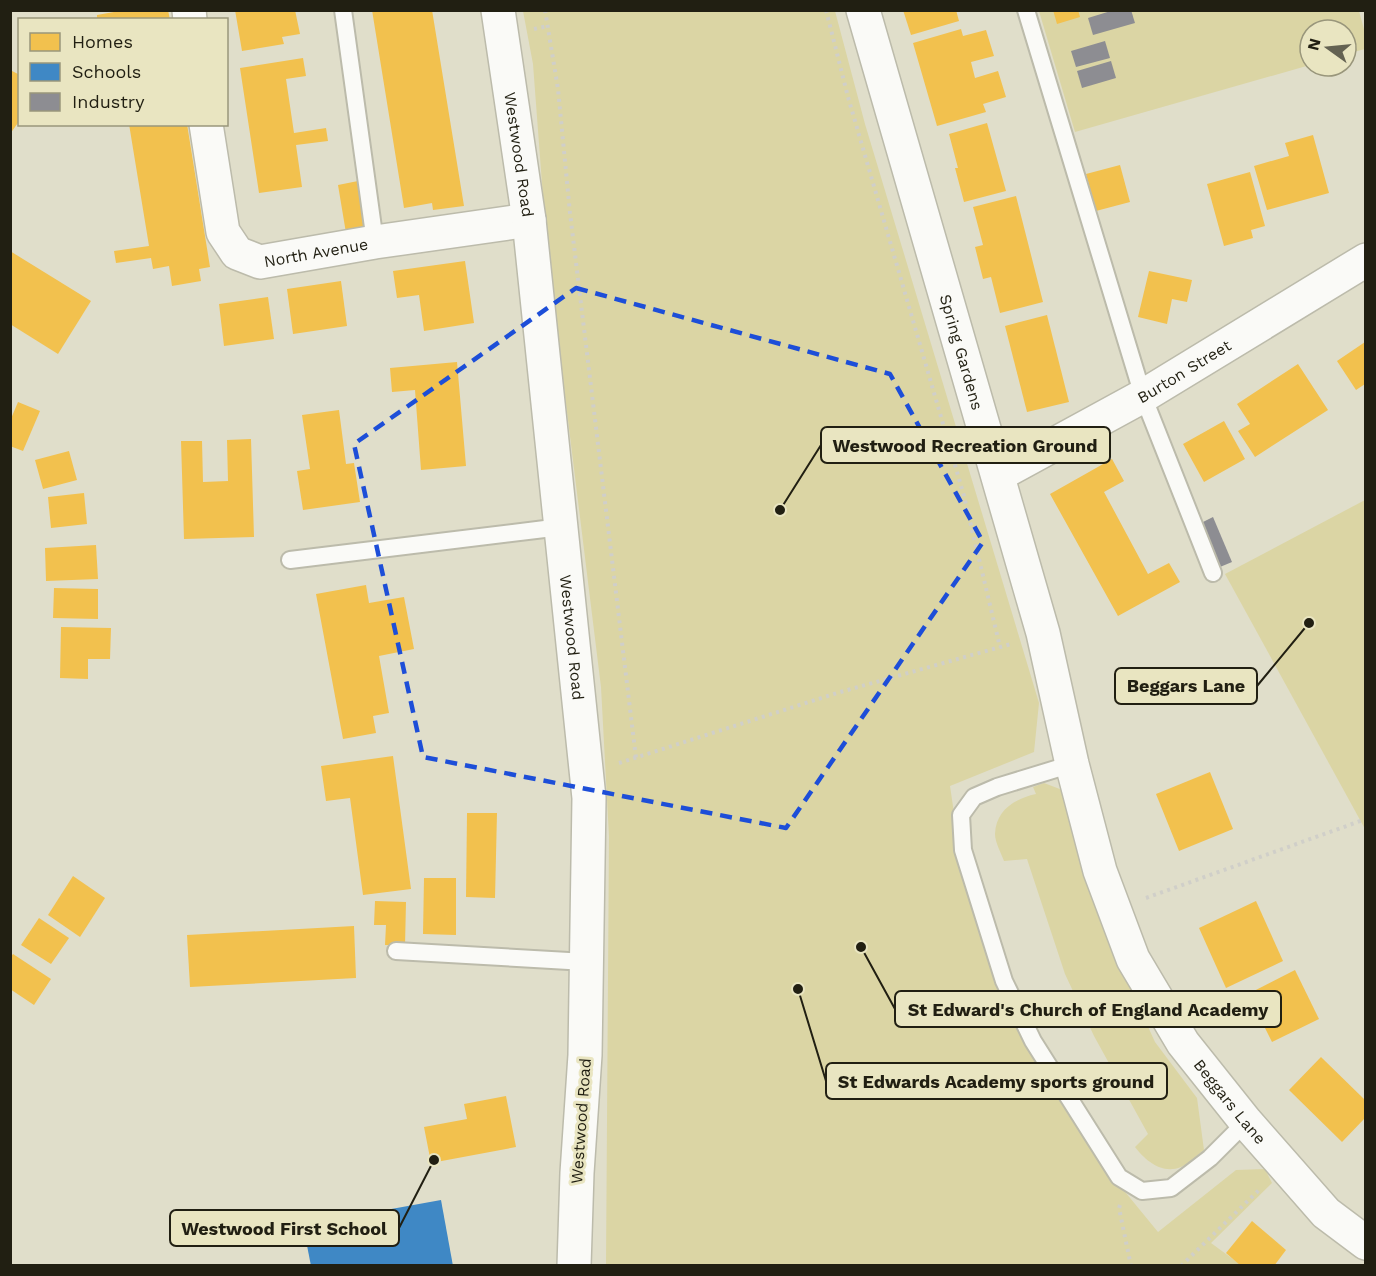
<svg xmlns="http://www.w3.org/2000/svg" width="1376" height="1276" viewBox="0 0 1376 1276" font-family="'Work Sans',sans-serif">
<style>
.green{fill:#dbd5a4}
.homes{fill:#f2c14e}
.schools{fill:#3f88c5}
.industry{fill:#8d8d92}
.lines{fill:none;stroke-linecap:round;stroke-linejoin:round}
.lane-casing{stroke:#bcbbab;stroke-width:20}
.street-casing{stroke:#bcbbab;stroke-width:36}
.secondary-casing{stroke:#bcbbab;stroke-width:36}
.path{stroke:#d0cfc9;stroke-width:4;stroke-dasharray:3 4.5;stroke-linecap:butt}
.lane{stroke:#fafaf7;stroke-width:16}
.street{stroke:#fafaf7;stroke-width:33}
.secondary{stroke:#fafaf7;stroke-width:33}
.marked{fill:none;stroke:#1d4ed8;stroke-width:4.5;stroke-dasharray:12 8;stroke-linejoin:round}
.labels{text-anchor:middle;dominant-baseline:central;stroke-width:6;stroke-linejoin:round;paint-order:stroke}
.street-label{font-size:16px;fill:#211f12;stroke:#e9e5c1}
.leader{fill:none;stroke:#211f12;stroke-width:2}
.callout-dot{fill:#211f12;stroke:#e9e5c1;stroke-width:2}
.callout{fill:#e9e5c1;stroke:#211f12;stroke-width:2}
.callout-label{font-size:18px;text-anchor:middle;font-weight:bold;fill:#211f12}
</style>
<rect width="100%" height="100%" fill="#e0deca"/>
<g class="green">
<polygon points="523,11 835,11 865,124 1039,703 1034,752 950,786 959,847 1033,1057 1069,1116 1126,1193 1158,1232 1236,1170 1265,1169 1272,1183 1211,1243 1241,1265 606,1265 609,836 601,687 547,250 533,64"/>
<polygon points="1039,11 1359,11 1365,33 1365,49 1346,54 1346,30 1310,30 1310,65 1075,132"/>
<polygon points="1365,500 1365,829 1225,574"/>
<path d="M 1044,783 L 1065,791 L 1123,972 L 1155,1042 L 1197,1098 L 1204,1150 C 1197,1155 1189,1164 1181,1167 C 1162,1175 1145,1160 1135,1147 L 1148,1134 L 1094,1036 L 1065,974 L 1027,859 L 1004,861 C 1001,853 995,842 995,834 C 996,810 1014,799 1036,794 L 1033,787 Z"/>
</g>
<g class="homes">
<polygon points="125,10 168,10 170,20 97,20 97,15"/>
<polygon points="235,10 295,10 300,34 282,37 284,44 242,51"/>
<polygon points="372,10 432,10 464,206 433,210 432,203 404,208"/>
<polygon points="903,10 956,10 959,21 911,35"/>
<polygon points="1053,10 1078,10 1080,17 1057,24"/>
<polygon points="961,29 963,36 986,30 994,56 971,62 975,78 998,71 1006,97 983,104 986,112 937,126 913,43"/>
<polygon points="303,58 306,76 286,79 294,133 326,128 328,141 296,145 302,187 259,193 240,68"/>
<polygon points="10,70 20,75 20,120 10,134"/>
<polygon points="987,123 1006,191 964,202 955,168 958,168 949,134"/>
<polygon points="129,124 187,124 210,267 199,269 201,281 172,286 169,266 153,269 151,258 116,263 114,251 149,246"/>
<polygon points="1313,135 1329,193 1267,210 1254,166 1289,156 1285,143"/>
<polygon points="1120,165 1130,202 1096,211 1086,174"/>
<polygon points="1250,172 1265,226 1251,230 1253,238 1224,246 1207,184"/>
<polygon points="358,181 367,229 346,233 338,185"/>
<polygon points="1016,196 1043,302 1000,313 991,277 983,279 975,247 983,245 973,207"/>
<polygon points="10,251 91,301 58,354 10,324"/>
<polygon points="465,261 474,323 424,331 419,295 397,298 393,271"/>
<polygon points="1149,271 1192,280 1187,302 1172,299 1167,324 1138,317"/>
<polygon points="341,281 347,326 293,334 287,289"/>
<polygon points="268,297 274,339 224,346 219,304"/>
<polygon points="1047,315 1069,402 1027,412 1005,326"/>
<polygon points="1365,342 1365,384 1356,390 1337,361"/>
<polygon points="457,362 466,466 421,470 415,390 392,392 390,368"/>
<polygon points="1298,364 1328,410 1255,457 1238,431 1250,424 1237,404"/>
<polygon points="18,402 40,411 23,451 10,446 10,421"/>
<polygon points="339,410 346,464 354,463 360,502 303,510 297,471 310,469 302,415"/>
<polygon points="1224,421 1245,459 1204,482 1183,444"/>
<polygon points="251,439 254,537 184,539 181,441 202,441 203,482 228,481 227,440"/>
<polygon points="69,451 77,480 43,489 35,460"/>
<polygon points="1112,459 1124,481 1104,492 1148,574 1169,563 1180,582 1118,616 1050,494"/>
<polygon points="84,493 87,524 51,528 48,497"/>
<polygon points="96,545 98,579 46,581 45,548"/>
<polygon points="366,585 369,603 404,597 414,649 379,656 389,713 373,716 376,733 343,739 316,594"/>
<polygon points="54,588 98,589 98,619 53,618"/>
<polygon points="61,627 111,628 110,659 88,659 88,679 60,678"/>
<polygon points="393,756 411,889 363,895 350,798 326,801 321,766"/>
<polygon points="1210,772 1233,829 1179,851 1156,794"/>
<polygon points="467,813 497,813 495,898 466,897"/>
<polygon points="73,876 105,898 80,937 48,915"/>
<polygon points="424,878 456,878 456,935 423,934"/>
<polygon points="375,901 406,902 405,946 385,945 386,925 374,925"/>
<polygon points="1256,901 1283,961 1226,988 1199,928"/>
<polygon points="39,918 69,938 51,964 21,945"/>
<polygon points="354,926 356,978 190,987 187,935"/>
<polygon points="13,954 51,979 34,1005 10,989 10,958"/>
<polygon points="1295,970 1319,1019 1272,1042 1248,994"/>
<polygon points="1321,1057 1365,1100 1365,1118 1342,1142 1289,1090"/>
<polygon points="506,1096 516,1147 431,1163 424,1127 467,1119 464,1104"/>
<polygon points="1252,1221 1286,1250 1274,1266 1241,1266 1226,1253"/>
</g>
<polygon class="schools" points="441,1200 453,1266 311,1266 303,1225"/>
<g class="industry">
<polygon points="1114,10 1131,10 1135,23 1093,35 1088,18"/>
<polygon points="1105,41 1110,58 1076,67 1071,51"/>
<polygon points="1111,61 1116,78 1082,88 1077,71"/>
<polygon points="1213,517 1232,562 1220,567 1201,523"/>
</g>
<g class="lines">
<g class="lane-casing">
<g id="lane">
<polyline points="343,10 375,242"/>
<polyline points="1026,10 1143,396 1213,573"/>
<polyline points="290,560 561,527"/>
<polyline points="1072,764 997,787 974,797 961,815 963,850 1004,981 1033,1041 1119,1177 1142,1191 1171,1188 1210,1158 1246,1122"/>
<polyline points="396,951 586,962"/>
</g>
</g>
<g class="street-casing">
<g id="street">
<polyline points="189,10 190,20"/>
<path id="s1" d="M 206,124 L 223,232 L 237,253 L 260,262 L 375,242 L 529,220"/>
</g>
</g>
<g class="secondary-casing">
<g id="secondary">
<path id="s2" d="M 498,10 L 529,220 L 589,798 L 585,1055 L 577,1173 L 574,1266"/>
<path id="s3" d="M 863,10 L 1043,633 L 1072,764 L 1100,871 L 1133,959 L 1183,1043 L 1246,1122 L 1326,1213 L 1366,1243"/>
<path id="s4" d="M 998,475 L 1143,396 L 1366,260"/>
</g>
</g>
<g class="path">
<polyline points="545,10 558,89 570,213 636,758"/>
<polyline points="826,10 848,97 964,496 1000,647"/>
<polyline points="534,29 548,26"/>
<polyline points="619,763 837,693 1011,644"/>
<polyline points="1146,898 1366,819"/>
<polyline points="1120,1205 1119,1208 1131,1266"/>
<polyline points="1181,1266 1260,1189"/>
</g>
<use href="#lane" class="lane"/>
<use href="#street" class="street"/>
<use href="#secondary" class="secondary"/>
</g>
<path class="marked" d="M 576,288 L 890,374 L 983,542 L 786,828 L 423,757 L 354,444 Z"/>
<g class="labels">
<g class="street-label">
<text stroke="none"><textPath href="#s2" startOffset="146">Westwood Road</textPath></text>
<text stroke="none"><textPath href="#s1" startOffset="216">North Avenue</textPath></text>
<text stroke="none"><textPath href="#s3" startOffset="356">Spring Gardens</textPath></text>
<text stroke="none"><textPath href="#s4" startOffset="213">Burton Street</textPath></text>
<text stroke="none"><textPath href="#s2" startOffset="632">Westwood Road</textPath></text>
<text stroke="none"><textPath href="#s3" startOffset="1160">Beggars Lane</textPath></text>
<text transform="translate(581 1121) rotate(-86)">Westwood Road</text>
</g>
</g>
<path class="leader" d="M780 510L821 445M1309 623L1257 686M861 947L895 1009M798 989L826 1081M434 1160L399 1228"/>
<g class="callout-dot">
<circle cx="780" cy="510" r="6"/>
<circle cx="1309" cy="623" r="6"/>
<circle cx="861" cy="947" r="6"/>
<circle cx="798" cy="989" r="6"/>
<circle cx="434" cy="1160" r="6"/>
</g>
<g class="callout">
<rect x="821" y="427" width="289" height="36" rx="6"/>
<rect x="1115" y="668" width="142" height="36" rx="6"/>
<rect x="895" y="991" width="386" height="36" rx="6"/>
<rect x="826" y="1063" width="341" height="36" rx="6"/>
<rect x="170" y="1210" width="229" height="36" rx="6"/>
</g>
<g class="callout-label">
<text x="965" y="452">Westwood Recreation Ground</text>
<text x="1186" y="692">Beggars Lane</text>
<text x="1088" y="1016">St Edward's Church of England Academy</text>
<text x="996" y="1088">St Edwards Academy sports ground</text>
<text x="284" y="1235">Westwood First School</text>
</g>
<rect width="1376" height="1276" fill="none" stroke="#211f12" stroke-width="24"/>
<rect x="18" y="18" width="210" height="108" fill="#e9e5c1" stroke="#99967b" stroke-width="1.5"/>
<rect x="30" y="33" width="30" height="18" fill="#f2c14e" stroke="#99967b" stroke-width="1.5"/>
<text x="72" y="48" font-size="18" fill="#211f12">Homes</text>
<rect x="30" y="63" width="30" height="18" fill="#3f88c5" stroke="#99967b" stroke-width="1.5"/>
<text x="72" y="78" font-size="18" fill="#211f12">Schools</text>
<rect x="30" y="93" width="30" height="18" fill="#8d8d92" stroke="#99967b" stroke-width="1.5"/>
<text x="72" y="108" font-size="18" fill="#211f12">Industry</text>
<g transform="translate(1328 48) rotate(285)"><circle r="28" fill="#e9e5c1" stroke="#99967b" stroke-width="1.5"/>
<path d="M0-4.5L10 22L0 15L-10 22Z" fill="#646252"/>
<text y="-9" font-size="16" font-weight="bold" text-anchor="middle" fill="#211f12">N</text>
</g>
</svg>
